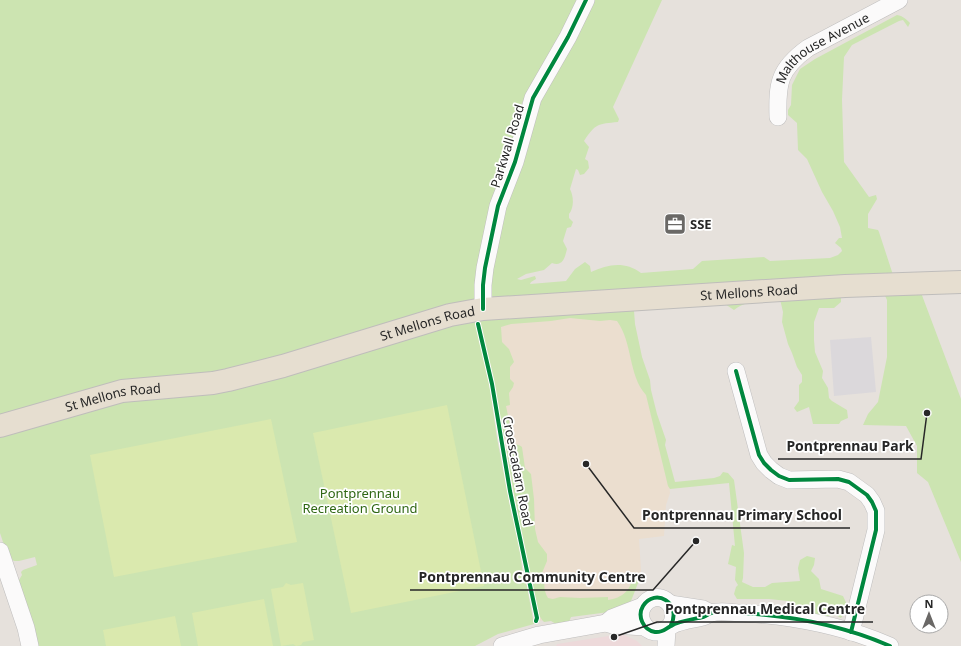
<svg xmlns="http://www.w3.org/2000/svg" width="961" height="646" viewBox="0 0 961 646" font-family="'Noto Sans',sans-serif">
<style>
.industrial{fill:#dbd8db}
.education{fill:#ebdecf}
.medical{fill:#edd9da}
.green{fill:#cce4b1}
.pitch{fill:#dae9ae}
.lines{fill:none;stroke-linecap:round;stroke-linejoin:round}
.minor-casing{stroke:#bfbebe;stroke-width:18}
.major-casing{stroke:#bfbdbb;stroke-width:24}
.minor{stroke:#fbfafa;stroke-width:17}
.major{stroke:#e6ded0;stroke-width:22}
.cycleway-casing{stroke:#fff;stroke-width:6}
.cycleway{stroke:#00873e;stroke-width:4}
.labels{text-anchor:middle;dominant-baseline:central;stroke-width:3.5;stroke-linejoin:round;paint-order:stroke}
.street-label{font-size:13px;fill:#272727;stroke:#fff}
.poi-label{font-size:13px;font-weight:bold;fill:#272727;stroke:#fff;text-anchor:start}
.park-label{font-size:13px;fill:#2f6714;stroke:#fff}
.leader{fill:none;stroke:#272727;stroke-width:1.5}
.callout-dot{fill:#272727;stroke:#fff;stroke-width:1.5}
.callout-label{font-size:14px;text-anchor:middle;font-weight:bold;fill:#272727;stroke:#fff;stroke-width:3.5;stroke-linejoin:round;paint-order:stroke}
</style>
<rect width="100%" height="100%" fill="#e6e1dc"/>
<polygon class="industrial" points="871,337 876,392 834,396 830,340"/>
<polygon class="education" points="630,303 669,481 670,493 666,505 664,536 639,539 641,570 639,580 610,610 539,621 511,489 493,384 479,321 484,314"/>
<polygon class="medical" points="622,634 637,641 642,646 556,646 557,644"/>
<g class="green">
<path d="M 0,0 L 579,0 L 522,103 L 510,161 L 499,225 L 523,165 L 541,100 L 593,0 L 662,0 L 613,107 L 619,119 L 618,122 C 598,124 596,123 584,141 L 589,147 L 585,159 L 588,161 L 589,168 L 584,174 L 580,175 L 578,170 L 576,169 L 570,189 C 574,197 574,208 569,214 L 569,218 L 573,222 L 571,227 L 567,228 L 563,241 L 567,249 C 565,257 563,267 552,263 L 544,270 L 526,274 L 517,279 L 521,280 L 535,276 L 536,279 L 531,282 L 530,284 L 566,281 L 575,269 L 585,262 L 590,266 L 591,272 C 608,264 625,261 641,273 L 693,269 L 702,261 L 764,257 L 770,261 L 830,258 L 838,255 L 842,251 L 841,248 L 835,243 L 839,238 L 842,238 L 840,227 L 833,211 L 822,192 L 807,159 L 798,150 L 797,123 L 788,115 L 788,110 L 791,105 L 792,85 L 800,69 L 815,59 L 897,15 C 903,16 906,19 910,23 L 908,27 L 903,20 L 899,21 L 852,45 L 844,57 L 842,100 L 844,162 L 869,197 L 876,195 L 877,199 L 868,214 L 868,228 L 878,230 L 879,232 L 895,281 L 841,295 L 841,302 L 834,308 L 819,308 L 814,322 L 814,340 L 815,352 L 823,371 L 822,378 L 828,388 L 829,398 L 832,401 L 847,410 L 848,418 L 841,421 L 839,424 L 813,424 L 809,407 L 797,412 L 794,408 L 799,401 L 799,385 L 802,382 L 802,375 L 797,367 L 792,353 L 788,344 L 782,322 L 783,312 L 780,299 C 765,301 746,300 734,310 L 719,300 L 710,306 L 638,306 L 634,311 L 635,324 L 642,357 L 650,380 L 651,390 L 657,414 L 666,440 L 665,445 L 675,482 L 714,478 L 720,476 L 723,472 L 728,473 L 734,480 L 744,553 L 743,578 L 742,582 L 753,587 L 765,587 L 772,583 L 800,581 L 798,568 L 800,560 L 807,556 L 815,558 L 814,565 L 811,571 L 819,579 L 821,589 L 843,596 L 850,611 L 844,613 L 841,618 L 836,615 L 821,617 L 793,606 L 788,601 L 769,599 L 737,599 L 734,594 L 736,587 L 738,585 L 735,580 L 736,567 L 728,564 L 732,545 L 735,546 L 729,483 L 670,489 L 668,486 L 646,395 C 628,375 633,343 617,321 L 610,320 L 600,321 L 570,318 L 551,321 L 511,324 L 501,327 L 502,342 L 509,349 L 514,362 L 510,367 L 510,379 L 514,383 L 513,387 L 509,393 L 510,405 L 506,406 L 512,435 L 510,438 L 506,438 L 502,435 L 493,384 L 486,366 L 480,336 L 481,330 L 479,318 L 495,298 L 492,296 L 482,298 L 284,361 L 0,420 Z"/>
<polygon points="881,287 920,290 961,399 961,562 928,482 917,473 917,446 906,426 863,425 868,414 878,402 887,357 887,300"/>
<path d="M 475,322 L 489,382 L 497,438 L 512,516 L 518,515 L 506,450 C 510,444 516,442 522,447 L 525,468 L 531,474 L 534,499 L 535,529 L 538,542 L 547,554 L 547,561 L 542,573 L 534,574 L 528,571 L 523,545 L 519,546 L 523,575 L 527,587 L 534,624 L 498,634 L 475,646 L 36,646 L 19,580 L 22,575 L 21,572 L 23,570 L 37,565 L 35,557 L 19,561 L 14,561 L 9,557 L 6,551 L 0,533 L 0,431 L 396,336 Z"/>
<path d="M 632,576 L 637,576 L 640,578 L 631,601 L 609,612 L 571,617 L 568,624 L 556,624 L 551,621 L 544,622 C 535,613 533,591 530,579 L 544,578 C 545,587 543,589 548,598 L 553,599 L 560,597 L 580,598 L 608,597 L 608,600 C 622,598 632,590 632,576 Z"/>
</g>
<g class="pitch">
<polygon points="447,405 484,586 351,613 313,433"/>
<polygon points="271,419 297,542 114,577 90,455"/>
<polygon points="286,583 291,585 303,583 314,640 303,642 301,645 296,646 293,644 281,646 271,589 283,587"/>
<polygon points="264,599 273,646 198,646 192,613"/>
<polygon points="175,616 181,646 106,646 103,630"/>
</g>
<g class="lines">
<g class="minor-casing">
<g id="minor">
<path id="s1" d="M 778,117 C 777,83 779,69 808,48 L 899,0"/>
<polyline points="483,309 483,285 485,268 498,206 515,162 533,98 568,37 586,0"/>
<polyline points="736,371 759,455 764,463 771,470 779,476 789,480 838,479 849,482 867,495 872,502 876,511 876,530 851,632"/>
<polyline points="0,551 26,628 30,646"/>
<polyline points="670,604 703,609 711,613"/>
<polyline points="606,623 612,618 643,606"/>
<path d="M 671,625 C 682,603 655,587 643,606 C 637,616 643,630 655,632 C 662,633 665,629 671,626 C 678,621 695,619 703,617 C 706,616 709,614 711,613 C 721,610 732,613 742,613 C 792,616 844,626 890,646"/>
<polyline points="502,646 539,635 606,623 613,625 645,627"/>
<polyline points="666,646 667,629"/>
</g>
</g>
<g class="major-casing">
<g id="major">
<path id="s2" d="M 0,426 L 122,391 L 213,383 L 228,380 L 283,366 L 450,315 L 483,309 L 845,286 L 961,282"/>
</g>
</g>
<use href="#minor" class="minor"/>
<use href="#major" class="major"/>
<g class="cycleway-casing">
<g id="cycleway">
<polyline points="483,309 483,285 485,268 498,206 515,162 533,98 568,37 586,0"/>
<polyline points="478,324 492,384 510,491 537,618 536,621"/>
<polyline points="736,371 759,455 764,463 771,470 779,476 789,480 838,479 849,482 867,495 872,502 876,511 876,530 851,632"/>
<path d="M 671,625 C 682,603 655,587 643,606 C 637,616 643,630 655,632 C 662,633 665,629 671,626 C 678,621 695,619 703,617 C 706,616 709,614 711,613 C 721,610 732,613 742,613 C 792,616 844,626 890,646"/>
</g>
</g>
<use href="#cycleway" class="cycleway"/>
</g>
<defs>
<g id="office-square" transform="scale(1.15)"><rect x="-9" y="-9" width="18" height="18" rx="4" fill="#6a6866" stroke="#fff"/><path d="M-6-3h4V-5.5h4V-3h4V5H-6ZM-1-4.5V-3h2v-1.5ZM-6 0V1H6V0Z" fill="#fff"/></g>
</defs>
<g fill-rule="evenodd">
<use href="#office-square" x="675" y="224"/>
</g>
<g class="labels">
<g class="street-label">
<text stroke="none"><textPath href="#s1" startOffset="91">Malthouse Avenue</textPath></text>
<text transform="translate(507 146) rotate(-73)">Parkwall Road</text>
<text stroke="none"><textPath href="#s2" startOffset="765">St Mellons Road</textPath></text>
<text stroke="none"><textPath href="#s2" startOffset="441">St Mellons Road</textPath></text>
<text stroke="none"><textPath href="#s2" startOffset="117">St Mellons Road</textPath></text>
<text transform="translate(518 471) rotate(79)">Croescadarn Road</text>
</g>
<g class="poi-label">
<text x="690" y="224">SSE</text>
</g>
<g class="park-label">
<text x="360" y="493">Pontprennau<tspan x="360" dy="15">Recreation Ground</tspan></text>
</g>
</g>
<path class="leader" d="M927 413L921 459H778M586 464L634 528H850M696 541L653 590H410M614 637L657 622H873"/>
<g class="callout-dot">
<circle cx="927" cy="413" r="4"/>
<circle cx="586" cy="464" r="4"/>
<circle cx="696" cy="541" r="4"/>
<circle cx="614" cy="637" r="4"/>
</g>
<g class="callout-label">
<text x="850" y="451">Pontprennau Park</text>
<text x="742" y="520">Pontprennau Primary School</text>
<text x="532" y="582">Pontprennau Community Centre</text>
<text x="765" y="614">Pontprennau Medical Centre</text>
</g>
<g transform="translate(929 614)"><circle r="19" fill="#ffffff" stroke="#a9a9a9"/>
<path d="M0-3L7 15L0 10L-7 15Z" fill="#6a6866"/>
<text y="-6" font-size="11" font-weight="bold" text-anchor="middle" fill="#272727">N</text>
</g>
</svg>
